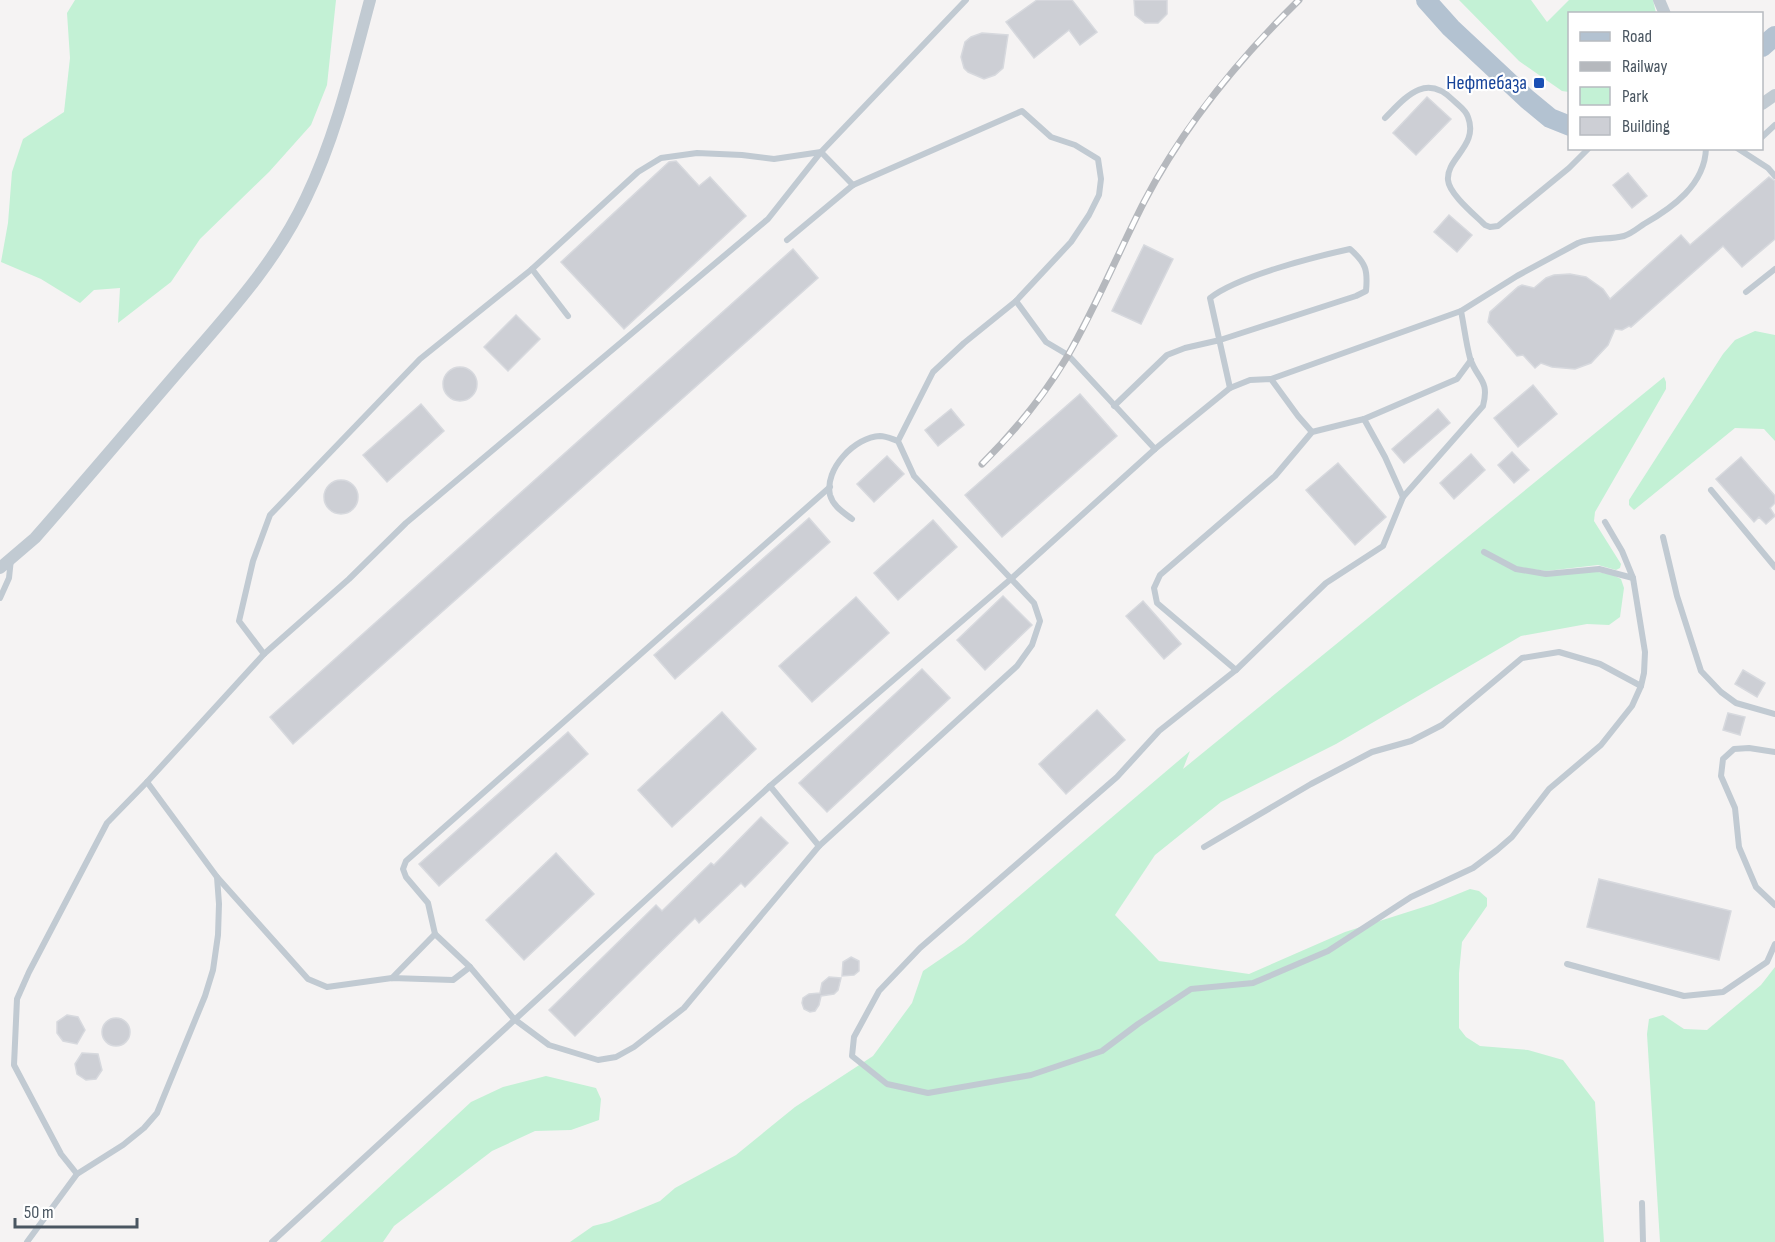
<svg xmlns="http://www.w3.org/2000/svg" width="1775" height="1242" viewBox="0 0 1775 1242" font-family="'Sofia Sans Condensed',sans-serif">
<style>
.green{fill:#c3f1d5}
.building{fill:#cdcfd5;stroke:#d7d9de;stroke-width:1.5}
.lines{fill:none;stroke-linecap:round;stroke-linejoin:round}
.lane{stroke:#c1cad2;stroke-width:6}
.street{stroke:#c1cad2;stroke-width:12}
.primary{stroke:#b3c2d1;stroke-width:20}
.rail-casing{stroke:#b5b8bd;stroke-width:7}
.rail{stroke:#fff;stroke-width:4.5;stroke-dasharray:14;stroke-linecap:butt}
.transit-dot{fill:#1a4fb4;stroke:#fff;stroke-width:2}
.labels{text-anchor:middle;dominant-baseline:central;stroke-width:4.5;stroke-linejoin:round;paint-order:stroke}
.transit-label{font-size:20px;fill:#164399;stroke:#fff;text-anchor:end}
</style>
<rect width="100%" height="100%" fill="#f5f3f3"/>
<g class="green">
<polygon points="75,0 336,0 327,85 311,125 269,172 200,239 171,282 118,323 120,288 94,290 80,303 41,279 1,262 8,223 12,172 23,139 64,112 70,58 67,13"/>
<polygon points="1459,0 1531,0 1547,22 1569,0 1653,0 1656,13 1570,14 1569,92 1562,91 1519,61"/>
<polygon points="1755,331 1775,335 1775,441 1764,429 1735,428 1634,510 1629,505 1629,500 1723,354 1735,340"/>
<polygon points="1664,377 1666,382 1666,389 1595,512 1594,521 1621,564 1620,568 1616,570 1598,565 1546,571 1517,567 1481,551 1515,571 1598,572 1613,575 1621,579 1624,588 1620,617 1609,625 1587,624 1521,636 1336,744 1221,802 1155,855 1115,915 1159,961 1249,974 1345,932 1433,904 1470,889 1479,891 1487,898 1487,906 1462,942 1459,973 1459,1028 1466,1037 1480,1046 1528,1050 1563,1060 1595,1102 1604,1242 570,1242 593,1226 609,1222 660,1201 675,1188 736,1155 795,1107 873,1056 912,1003 923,971 964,943 1190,751 1183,769"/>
<polygon points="1775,967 1775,1242 1660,1242 1647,1034 1649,1019 1663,1015 1684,1029 1707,1030 1761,985"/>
<polygon points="546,1076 596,1088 601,1099 599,1120 571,1130 535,1131 492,1151 394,1226 383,1242 320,1242 471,1102 503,1087"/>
</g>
<g class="building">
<polygon points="1037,0 1072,0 1097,32 1080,45 1069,30 1034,58 1006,22"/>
<polygon points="1134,0 1167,0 1167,14 1158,23 1145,23 1135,15"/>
<polygon points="982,33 1008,35 1003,68 995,75 984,79 968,72 964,68 961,57 965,42 971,37"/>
<polygon points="1427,97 1451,119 1416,155 1393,133"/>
<polygon points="676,161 699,186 710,177 746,216 624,329 561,262 669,162"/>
<polygon points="1628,173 1647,196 1632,208 1613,185"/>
<polygon points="1769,177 1775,181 1775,239 1742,267 1723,246 1631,327 1629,326 1622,330 1615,329 1608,345 1591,363 1575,369 1552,367 1541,363 1535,368 1523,355 1517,356 1488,322 1490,312 1518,287 1522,285 1534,288 1546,278 1554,275 1570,274 1586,277 1603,289 1610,299 1681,235 1690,245"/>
<polygon points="1449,215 1472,235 1457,252 1434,232"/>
<polygon points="1144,245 1173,259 1141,324 1112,311"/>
<polygon points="793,249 818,278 293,744 270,717"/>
<polygon points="516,315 540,339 508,371 484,347"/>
<circle cx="460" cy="384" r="17"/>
<polygon points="1533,385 1557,414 1518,447 1494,418"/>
<polygon points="1080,394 1117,436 1002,537 965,495"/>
<polygon points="421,404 444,431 387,482 363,455"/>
<polygon points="951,409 964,425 938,446 925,430"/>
<polygon points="1438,409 1450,423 1404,463 1392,449"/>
<polygon points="1512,452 1529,470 1514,483 1498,465"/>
<polygon points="1471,454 1485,470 1454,499 1440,483"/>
<polygon points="887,456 904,474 874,502 857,484"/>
<polygon points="1741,457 1775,496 1775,503 1770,508 1775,516 1766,524 1759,517 1754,522 1716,479"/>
<polygon points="1338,463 1386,517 1355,545 1306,490"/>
<circle cx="341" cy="497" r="17"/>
<polygon points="809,518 830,542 675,679 654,655"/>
<polygon points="933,520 957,547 898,600 874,573"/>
<polygon points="1003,596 1032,625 985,670 957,640"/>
<polygon points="856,597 889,633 812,702 779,666"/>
<polygon points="1143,601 1181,644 1164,659 1126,616"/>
<polygon points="922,669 950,698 827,812 799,783"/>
<polygon points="1743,670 1765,683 1757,697 1735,684"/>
<polygon points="1097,710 1125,740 1066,794 1039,764"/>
<polygon points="722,712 756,749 672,827 638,790"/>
<polygon points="1728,713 1745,717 1740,735 1723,730"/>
<polygon points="568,732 588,754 439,886 419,864"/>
<polygon points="761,817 788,843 745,887 741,883 699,923 695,918 575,1036 549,1010 656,905 662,911 711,863 714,865"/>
<polygon points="556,853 594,894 524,960 486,920"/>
<polygon points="1599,879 1731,911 1719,960 1587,927"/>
<polygon points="851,957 859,961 859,971 854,975 842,976 843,962"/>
<polygon points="829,977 841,978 838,990 834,994 821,996 819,1005 815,1011 810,1012 804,1009 802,1003 803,998 809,994 820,993 822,983"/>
<polygon points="67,1015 78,1017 85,1030 77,1044 63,1041 57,1033 57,1022"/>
<circle cx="116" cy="1032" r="14"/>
<polygon points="82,1053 98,1054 102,1070 96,1079 86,1080 77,1074 75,1064"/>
</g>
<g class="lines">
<g class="lane">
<path d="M 1385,118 C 1405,98 1425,72 1453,100 C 1458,105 1466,110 1468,117 C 1479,146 1446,158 1448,180 C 1449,194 1475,215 1485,225 L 1490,227 L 1498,226 L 1569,168 L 1589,148"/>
<polyline points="1762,137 1775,125"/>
<polyline points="1737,148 1768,168 1775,176"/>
<polyline points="787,240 853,185 1022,111 1051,137 1075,145 1098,159 1101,179 1099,195 1089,215 1071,242 1016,301 1046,342 1068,355 1155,449"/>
<polyline points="1746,292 1775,269"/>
<polyline points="568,316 532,269 638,172 661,158 697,153 742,155 774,159 821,152 853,185"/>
<polyline points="1271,379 1461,311"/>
<path d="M 1114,406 L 1167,355 L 1185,348 L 1220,340 L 1356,296 L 1366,291 C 1368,270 1366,263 1350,249 C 1314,257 1238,276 1210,298 L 1230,388"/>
<polygon points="1364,419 1385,457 1403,497 1383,546 1326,583 1236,670 1157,603 1154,588 1160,575 1275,476 1312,432"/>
<polyline points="1364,419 1457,379 1471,360"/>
<polyline points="1711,490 1775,567"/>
<path d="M 1403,497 L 1483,406 C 1490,379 1477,380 1470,358 C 1466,343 1464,326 1461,311 L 1517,276 L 1578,243 C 1593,237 1609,240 1624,236 C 1631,234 1638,228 1644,224 C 1672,208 1705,185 1706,148"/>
<path d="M 852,519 C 843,512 833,506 830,495 C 824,469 855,437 880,436 C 886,436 892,439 898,441"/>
<polyline points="1605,522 1622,551 1633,578 1645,652 1644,673 1641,686"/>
<polyline points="1663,537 1677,596 1701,671 1721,692 1736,703 1775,714"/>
<polyline points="1484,552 1516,569 1546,574 1599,569 1633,578"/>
<polyline points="0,598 9,578 11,559"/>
<polyline points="264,654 239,621 253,561 270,515 420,359 532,269"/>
<polyline points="1775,752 1749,748 1734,749 1723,759 1721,776 1735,808 1739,847 1756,887 1775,905"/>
<polyline points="770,786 819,846 1017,666 1032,645 1040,621 1034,603 914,476 898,441 933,372 964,343 1016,301"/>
<polyline points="819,846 684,1008 634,1047 616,1057 598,1060 549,1045 514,1019 470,967 435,934 428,903 406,877 403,869 406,861 830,487"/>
<polyline points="1204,847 1311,784 1372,752 1411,741 1442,725 1522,658 1559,652 1600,664 1641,686 1632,706 1601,745 1549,789 1512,837 1497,850 1473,868 1411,897 1328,951 1253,983 1191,989 1138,1024 1102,1051 1031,1075 928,1093 887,1084 852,1056 854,1037 879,991 920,948 1117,777 1159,731 1236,670"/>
<polyline points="217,877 308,979 327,987 392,978 453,980 470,967"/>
<polyline points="1567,964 1684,996 1723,992 1767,962 1775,944"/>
<polyline points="392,978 435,934"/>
<polyline points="77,1174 61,1154 14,1065 17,999 29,972 107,823 147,782"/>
<polyline points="1642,1203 1643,1242"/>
<polyline points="27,1242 77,1174 123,1145 144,1128 157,1113 205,996 213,970 218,935 219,904 217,877 147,782 264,654 349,579 406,523 768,219 821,152 966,0"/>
<polyline points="272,1242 770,786 1012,578 1155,449 1230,388 1250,380 1271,379 1298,416 1312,432"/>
</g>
<g class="street">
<polyline points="1659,0 1665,14"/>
<polyline points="1762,104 1775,95"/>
<path d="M 0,568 L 35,538 C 85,481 134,423 183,366 C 229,313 276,262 306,198 C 336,136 352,67 370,0"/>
</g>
<g class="primary">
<polyline points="1426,0 1451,28 1527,99 1550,118 1570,126"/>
<polyline points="1762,47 1775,36"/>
</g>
<g class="rail-casing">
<path id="rail" d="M 982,464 C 1015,431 1043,397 1067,357 C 1096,307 1118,253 1144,202 C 1184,125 1238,60 1299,0"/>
</g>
<use href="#rail" class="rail"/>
</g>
<rect class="transit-dot" x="1533" y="77" width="12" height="12" rx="3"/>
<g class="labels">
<g class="transit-label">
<text x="1527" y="83">Нефтебаза</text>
</g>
</g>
<rect x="1568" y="12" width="195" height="138" fill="#ffffff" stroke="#b7bbc0" stroke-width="1.5"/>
<rect x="1580" y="32" width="30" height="9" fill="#b3c2d1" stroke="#b7bbc0" stroke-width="1.5"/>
<text x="1622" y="42" font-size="18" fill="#4a5661">Road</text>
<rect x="1580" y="62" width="30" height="9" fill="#b5b8bd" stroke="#b7bbc0" stroke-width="1.5"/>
<text x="1622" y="72" font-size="18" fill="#4a5661">Railway</text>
<rect x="1580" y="87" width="30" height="18" fill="#c3f1d5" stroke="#b7bbc0" stroke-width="1.5"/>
<text x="1622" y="102" font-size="18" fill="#4a5661">Park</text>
<rect x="1580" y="117" width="30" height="18" fill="#cdcfd5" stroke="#b7bbc0" stroke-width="1.5"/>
<text x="1622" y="132" font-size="18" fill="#4a5661">Building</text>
<path d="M15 1218v9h122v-9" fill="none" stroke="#4a5661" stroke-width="3"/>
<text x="24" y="1218" font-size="18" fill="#4a5661" stroke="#ffffff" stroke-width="4.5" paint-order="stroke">50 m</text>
</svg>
